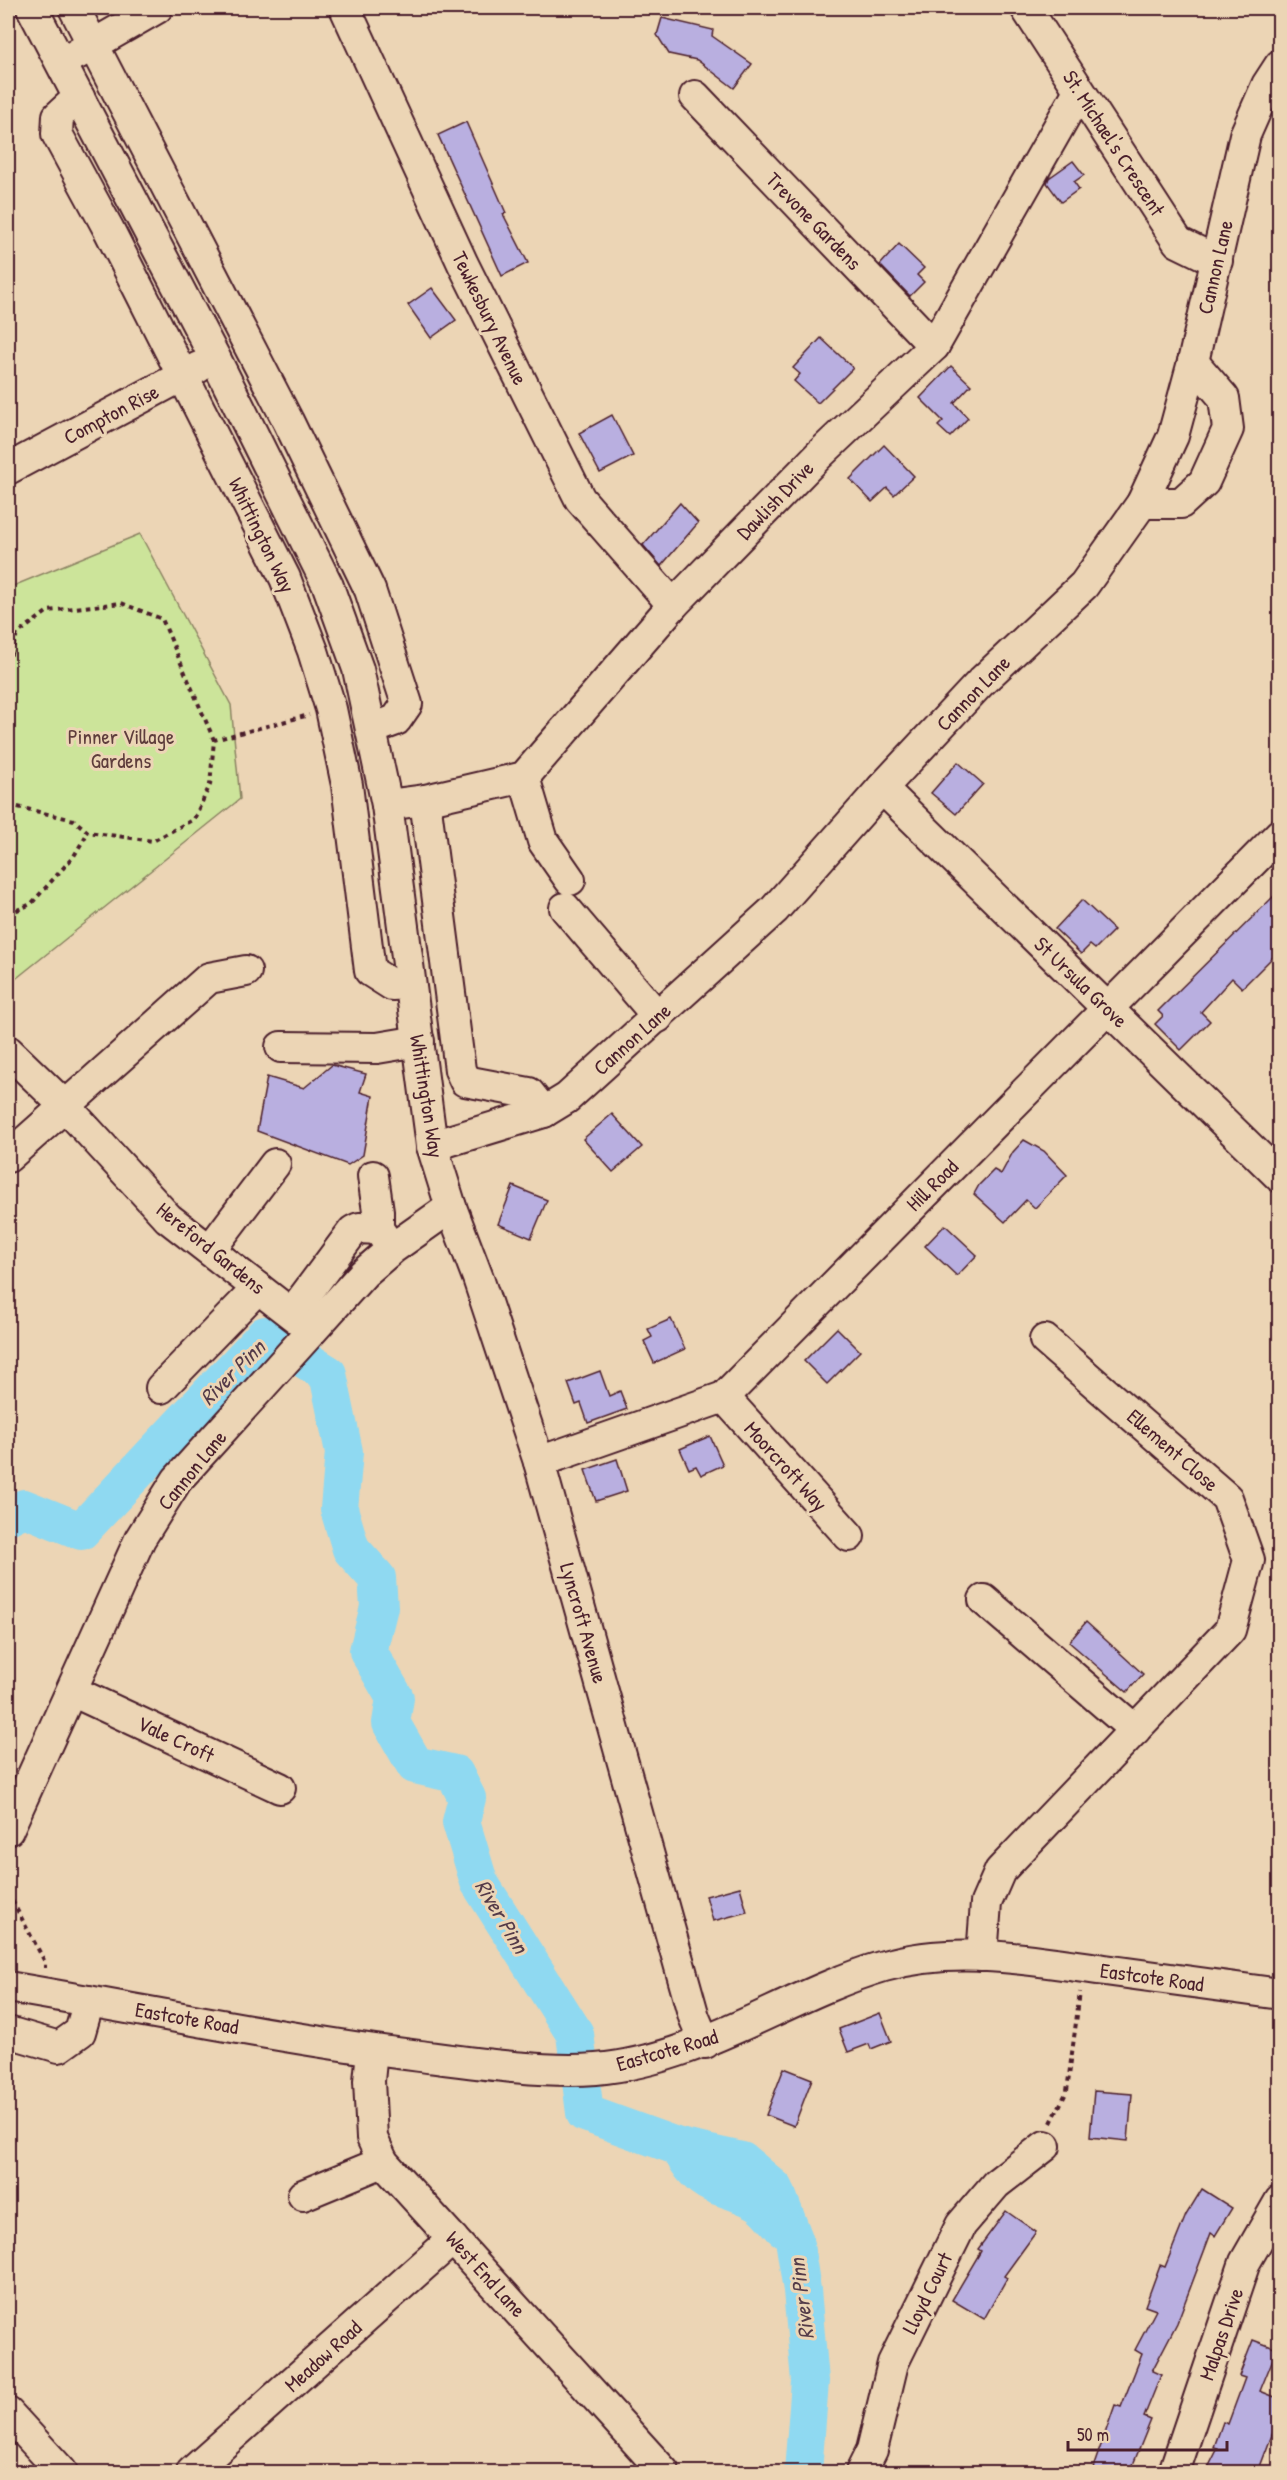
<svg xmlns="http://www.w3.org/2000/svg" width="1287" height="2480" viewBox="0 0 1287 2480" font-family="'Patrick Hand',sans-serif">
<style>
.green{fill:#cce49a;stroke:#8b8262;stroke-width:1.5}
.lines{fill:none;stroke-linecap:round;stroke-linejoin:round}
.river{stroke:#8fd9f1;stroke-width:38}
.building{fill:#b9afe0;stroke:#4a1f2b;stroke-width:1.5}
.minor-casing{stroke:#4a1f2b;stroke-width:34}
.path{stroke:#4a1f2b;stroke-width:4;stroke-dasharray:4.5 4.5;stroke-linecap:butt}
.minor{stroke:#ecd5b5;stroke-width:30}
.labels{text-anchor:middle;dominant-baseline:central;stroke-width:6;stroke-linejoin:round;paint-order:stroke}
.street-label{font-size:21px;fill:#4a1f2b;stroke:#ecd5b5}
.park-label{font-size:21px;fill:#5e3d3c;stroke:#ecd5b5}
.water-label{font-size:22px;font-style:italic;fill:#543b49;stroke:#ecd5b5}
</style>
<rect width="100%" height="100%" fill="#ecd5b5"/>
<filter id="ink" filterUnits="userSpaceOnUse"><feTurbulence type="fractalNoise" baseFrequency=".0167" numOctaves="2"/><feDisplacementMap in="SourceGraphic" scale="12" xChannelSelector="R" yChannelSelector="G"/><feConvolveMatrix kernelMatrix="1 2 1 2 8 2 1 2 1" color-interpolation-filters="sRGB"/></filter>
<g filter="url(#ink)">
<polygon class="green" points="140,534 231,705 240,799 8,985 8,588"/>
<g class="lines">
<g class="river">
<polyline points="8,1516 24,1508 81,1531 265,1335 328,1374 344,1452 339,1509 351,1549 377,1578 379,1607 368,1651 395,1698 391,1723 415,1765 455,1774 467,1798 461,1822 479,1882 575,2034 585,2113 679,2147 742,2161 775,2189 794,2239 802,2290 810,2381 803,2472"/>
<path d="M 679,2147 C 705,2194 716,2180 756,2201 C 766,2206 775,2219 783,2228"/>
</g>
</g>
<g class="building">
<polygon points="662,18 713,30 712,36 752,64 734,88 697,60 669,54 657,35"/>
<polygon points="466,122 506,213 503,214 528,263 502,276 438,135"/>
<polygon points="1073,161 1084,175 1074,182 1079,189 1061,202 1047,183 1049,178"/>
<polygon points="899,244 924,268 917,275 924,282 910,296 880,265"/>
<polygon points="432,288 456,320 431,338 408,305"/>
<polygon points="821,338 853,368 818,403 794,381 800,374 793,368"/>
<polygon points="951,366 971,385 954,403 968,418 950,437 938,426 943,421 920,398"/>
<polygon points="612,415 633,456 600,473 579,433"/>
<polygon points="884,445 914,476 894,495 887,488 872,502 850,479"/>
<polygon points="680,503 698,523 661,566 643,545"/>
<polygon points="958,762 983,784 956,814 931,793"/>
<polygon points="1280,890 1280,950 1242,988 1232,978 1201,1012 1210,1021 1181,1050 1155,1024 1163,1016 1158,1011"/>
<polygon points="1082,900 1114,930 1095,949 1090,945 1081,954 1055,929"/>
<polygon points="332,1065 366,1074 360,1092 373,1096 363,1155 348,1165 257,1131 267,1077 304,1088"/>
<polygon points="612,1114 642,1147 613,1172 583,1139"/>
<polygon points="1024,1140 1044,1151 1067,1175 1035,1208 1026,1200 1005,1222 974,1194 979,1185 994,1170 1001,1174 1013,1152"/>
<polygon points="513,1186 547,1200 531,1238 498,1224"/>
<polygon points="945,1225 977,1255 957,1276 925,1246"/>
<polygon points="671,1319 685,1349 654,1363 644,1341 652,1337 648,1329"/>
<polygon points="837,1328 860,1351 827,1384 804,1361"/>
<polygon points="600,1371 609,1396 620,1391 627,1409 588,1423 581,1403 576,1405 568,1383"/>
<polygon points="710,1436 723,1465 701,1475 696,1466 689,1469 680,1449"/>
<polygon points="617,1459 627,1491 596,1501 585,1470"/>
<polygon points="1086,1622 1143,1674 1127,1692 1069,1642"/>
<polygon points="740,1887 747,1912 713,1921 706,1896"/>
<polygon points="880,2013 891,2041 871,2049 869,2044 848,2052 839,2029"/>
<polygon points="784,2068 812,2079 794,2126 766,2115"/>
<polygon points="1094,2091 1132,2094 1128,2141 1090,2137"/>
<polygon points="1202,2189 1232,2208 1215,2236 1211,2233 1177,2323 1152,2371 1161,2375 1144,2417 1151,2420 1130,2472 1106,2472 1093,2468 1115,2405 1121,2407 1142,2354 1135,2350 1156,2310 1145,2306 1160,2265 1165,2267 1186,2215"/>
<polygon points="1006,2211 1036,2232 1004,2276 1007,2278 984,2319 952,2300 981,2251 978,2249"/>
<polygon points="1253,2340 1277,2349 1260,2391 1280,2399 1280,2429 1275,2427 1258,2472 1206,2472 1218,2448 1214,2447 1223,2422 1228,2424 1245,2378 1239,2376"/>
</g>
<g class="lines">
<g class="minor-casing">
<g id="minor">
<polyline points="32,8 215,358 328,586 358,669 387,805 432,1146 451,1207 478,1278 539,1462 694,2017 705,2043"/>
<polyline points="74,8 288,421 370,590 407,704 396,720 372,729"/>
<polyline points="345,8 463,264 580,499 673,605"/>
<polyline points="1026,8 1178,242 1217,261"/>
<polyline points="77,54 157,8"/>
<polyline points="695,96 934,346"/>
<polyline points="79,97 58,116 57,134 109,230 285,578 313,651 331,709 347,785 370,971 392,985 410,984"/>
<polyline points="8,469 199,367"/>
<polyline points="1142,503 1181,503 1204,482 1228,429 1224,398 1193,362"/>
<polyline points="524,777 543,841 570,880"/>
<polyline points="882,788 1280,1177"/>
<polyline points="425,800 460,1070 465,1081 529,1093 544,1112"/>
<polyline points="387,805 425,800 524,777 673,605 819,455 934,346 1079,91"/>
<polyline points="565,908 658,1017"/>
<polyline points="281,1047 377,1048 419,1041"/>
<polyline points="8,1051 66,1107 168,1218 312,1330"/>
<polyline points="432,1146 544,1112 567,1098 774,910 882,788 981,682 1084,585 1142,503 1173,436 1193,362 1245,135 1267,85 1280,65"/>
<polyline points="8,1157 209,978 246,971"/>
<polyline points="373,1176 378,1211 378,1229 389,1244"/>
<polyline points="210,1250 275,1164"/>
<polyline points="292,1313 353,1231 359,1228 378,1229"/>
<polyline points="161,1388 258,1288"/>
<polyline points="724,1397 849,1536"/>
<polyline points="539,1462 724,1397 1280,834"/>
<polyline points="984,1600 1135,1730"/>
<polyline points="72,1691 280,1788"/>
<polyline points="8,1830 140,1539 177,1480 364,1273 393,1248 451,1207"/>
<polyline points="982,1956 986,1903 1000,1871 1230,1630 1249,1560 1227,1498 1045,1340"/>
<path d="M 8,1987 C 145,2010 282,2039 420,2056 C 474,2063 543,2073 596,2069 C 701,2060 786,1995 884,1966 C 956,1945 1033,1960 1105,1970 C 1163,1978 1221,1986 1280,1994"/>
<polyline points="8,2032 59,2047 80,2032 89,2001"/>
<polyline points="372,2051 369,2081 372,2138 383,2162 664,2472"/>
<polyline points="303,2195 383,2162"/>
<polyline points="8,2413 62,2472"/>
<polyline points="192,2472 453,2239"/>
<polyline points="861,2472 872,2450 893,2363 961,2225 996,2184 1045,2146"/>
<polyline points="1174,2472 1245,2262 1280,2201"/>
</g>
</g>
<g class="path">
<polyline points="8,634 17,634"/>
<polyline points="8,664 17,634 48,611 121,603 162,619 214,740"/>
<polyline points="8,776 11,783 8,808"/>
<polyline points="9,805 74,820 88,832 153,841 194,819 210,785 214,740 309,715"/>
<polyline points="8,914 31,904 74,856 88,832"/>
<polyline points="8,1893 45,1962 45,1968"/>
<polyline points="1051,2123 1067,2091 1080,1992"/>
</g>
<use href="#minor" class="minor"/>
</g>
</g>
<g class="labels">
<g class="street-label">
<text transform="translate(1114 143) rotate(57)">St. Michael's Crescent</text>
<text transform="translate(814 221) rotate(46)">Trevone Gardens</text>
<text transform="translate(1215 267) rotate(-77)">Cannon Lane</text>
<text transform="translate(490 318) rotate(64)">Tewkesbury Avenue</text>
<text transform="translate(111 414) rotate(-28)">Compton Rise</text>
<text transform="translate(775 500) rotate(-46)">Dawlish Drive</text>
<text transform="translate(262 535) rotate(64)">Whittington Way</text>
<text transform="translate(973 693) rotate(-46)">Cannon Lane</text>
<text transform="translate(1081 982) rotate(44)">St Ursula Grove</text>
<text transform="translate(632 1039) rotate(-42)">Cannon Lane</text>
<text transform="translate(427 1096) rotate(81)">Whittington Way</text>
<text transform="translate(932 1185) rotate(-45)">Hill Road</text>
<text transform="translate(211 1248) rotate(39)">Hereford Gardens</text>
<text transform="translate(1173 1450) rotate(41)">Ellement Close</text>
<text transform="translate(786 1466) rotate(48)">Moorcroft Way</text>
<text transform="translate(192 1470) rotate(-51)">Cannon Lane</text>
<text transform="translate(584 1623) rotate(74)">Lyncroft Avenue</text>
<text transform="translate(176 1739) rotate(25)">Vale Croft</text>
<text transform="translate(1152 1977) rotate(8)">Eastcote Road</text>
<text transform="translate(187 2018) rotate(10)">Eastcote Road</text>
<text transform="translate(667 2050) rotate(-16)">Eastcote Road</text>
<text transform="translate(486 2274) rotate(48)">West End Lane</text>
<text transform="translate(927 2293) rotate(-64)">Lloyd Court</text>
<text transform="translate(1221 2334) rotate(-71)">Malpas Drive</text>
<text transform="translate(323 2356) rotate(-42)">Meadow Road</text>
</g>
<g class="park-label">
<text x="121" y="736">Pinner Village<tspan x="121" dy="24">Gardens</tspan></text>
</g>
<g class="water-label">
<text transform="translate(232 1372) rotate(-45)">River Pinn</text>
<text transform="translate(502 1916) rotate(59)">River Pinn</text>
<text transform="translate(801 2299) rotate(-97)">River Pinn</text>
</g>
</g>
<rect width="1287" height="2480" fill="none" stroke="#ecd5b5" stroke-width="30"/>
<rect x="15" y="15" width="1257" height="2450" fill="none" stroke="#4a1f2b" stroke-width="2" filter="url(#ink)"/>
<path d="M1068 2441v9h159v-9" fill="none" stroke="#4a1f2b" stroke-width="3"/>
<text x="1077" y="2441" font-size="18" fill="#4a1f2b" stroke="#ecd5b5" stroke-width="4.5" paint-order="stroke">50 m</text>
</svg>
